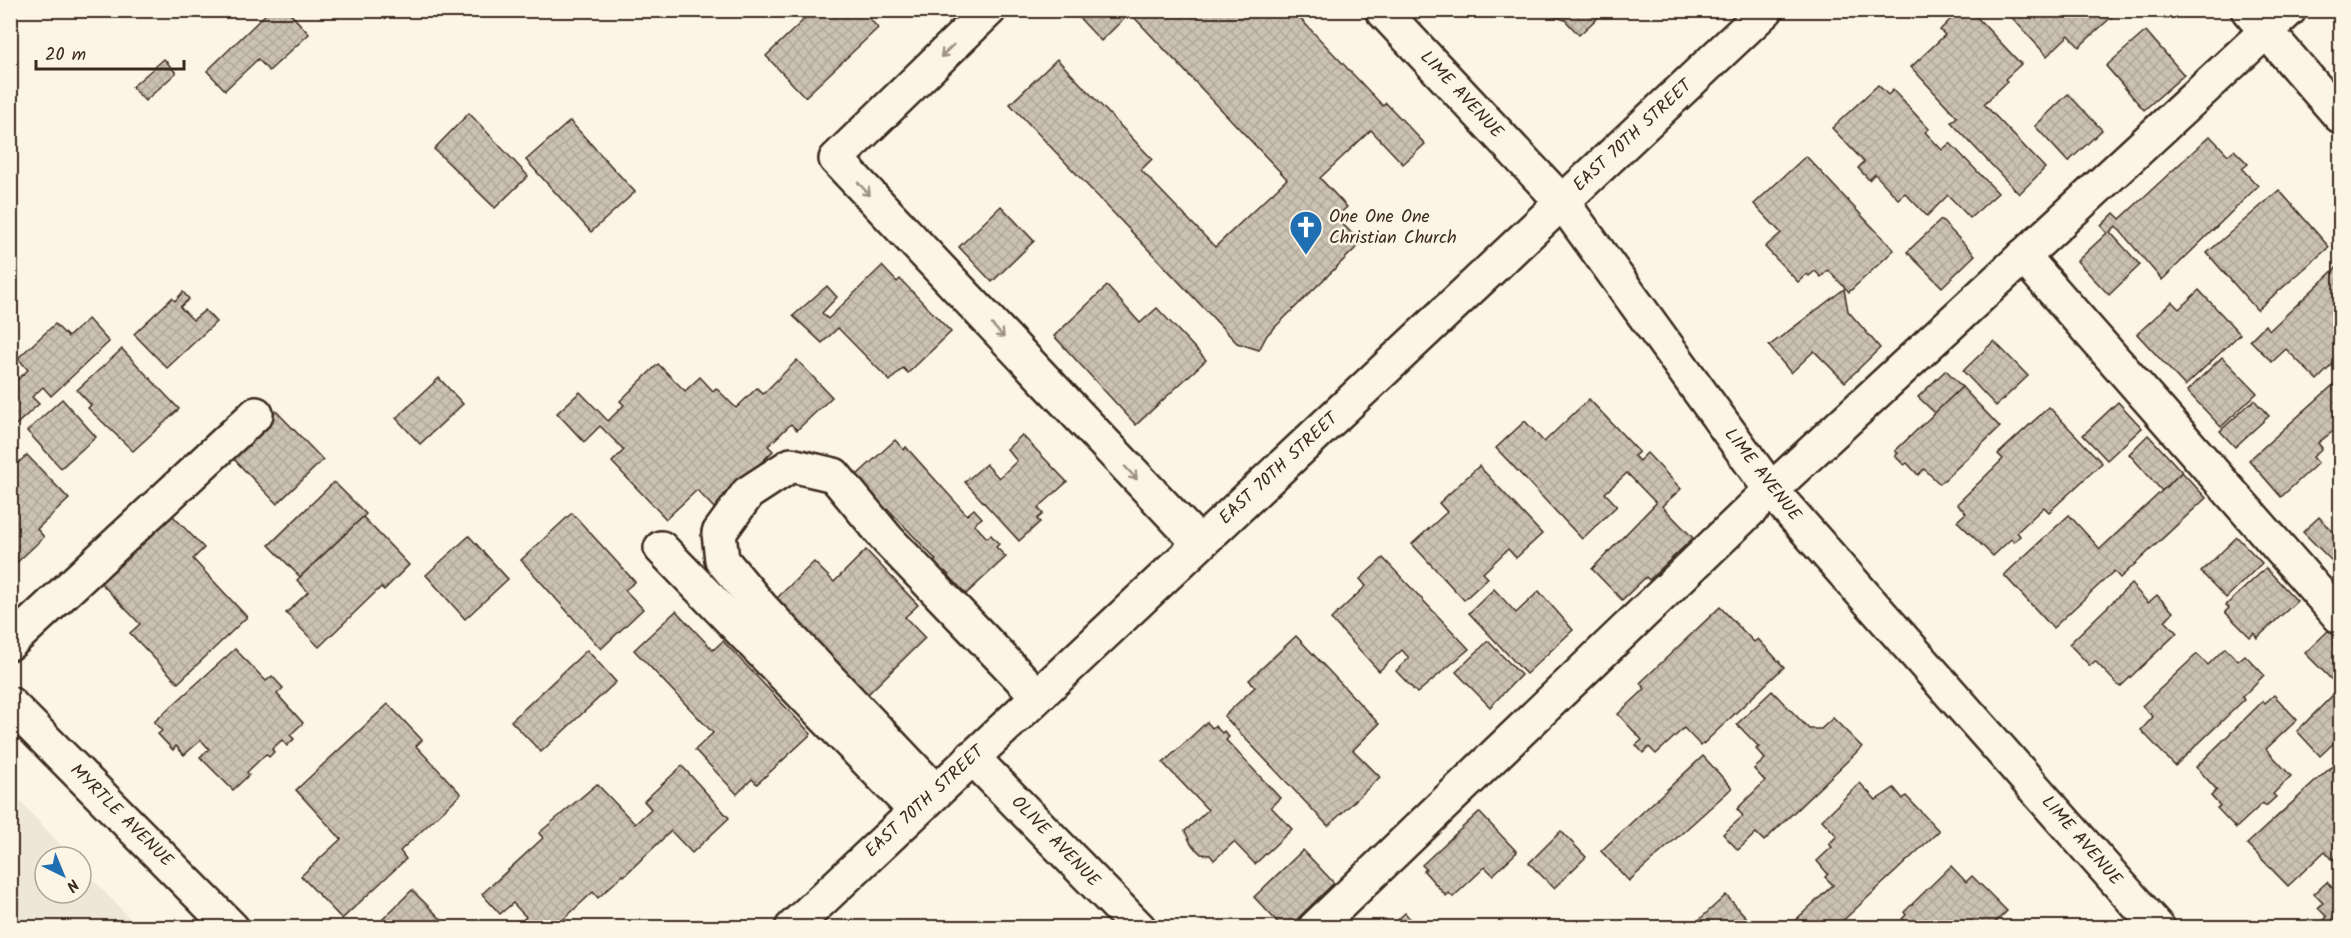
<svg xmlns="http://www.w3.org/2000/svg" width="2351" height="938" viewBox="0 0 2351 938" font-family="Kalam,sans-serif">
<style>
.built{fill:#eee6d6}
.building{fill:url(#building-cross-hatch);stroke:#3b2a1e;stroke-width:1.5}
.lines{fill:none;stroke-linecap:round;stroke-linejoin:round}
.minor-casing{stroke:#3b2a1e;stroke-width:38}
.minor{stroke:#fcf5e5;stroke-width:33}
.oneway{stroke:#9c9082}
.labels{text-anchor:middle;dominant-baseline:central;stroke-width:5;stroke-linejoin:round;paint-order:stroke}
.street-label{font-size:18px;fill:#3b2a1e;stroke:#fcf5e5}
.poi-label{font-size:18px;fill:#3b2a1e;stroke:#fcf5e5;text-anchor:start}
</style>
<defs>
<pattern id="building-cross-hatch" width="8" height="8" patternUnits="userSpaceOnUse" patternTransform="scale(1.5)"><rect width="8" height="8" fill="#ccc2b3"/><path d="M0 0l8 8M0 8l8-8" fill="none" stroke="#b0a79a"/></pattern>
</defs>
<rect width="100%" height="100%" fill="#fcf5e5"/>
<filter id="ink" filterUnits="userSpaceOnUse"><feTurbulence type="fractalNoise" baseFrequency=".0167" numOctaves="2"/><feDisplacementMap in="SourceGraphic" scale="12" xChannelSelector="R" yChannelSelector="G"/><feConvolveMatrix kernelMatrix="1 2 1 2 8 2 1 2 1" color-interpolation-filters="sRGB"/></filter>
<g filter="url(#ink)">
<polygon class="built" points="11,792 72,857 45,857 45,893 81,893 81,867 138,927 11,927"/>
<g class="building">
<polygon points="187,10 200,10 193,17"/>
<polygon points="270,10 287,10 309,34 269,71 258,59 225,90 207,71"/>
<polygon points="814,10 878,10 870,19 878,28 805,97 766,56"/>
<polygon points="1072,10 1292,10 1383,106 1386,103 1425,144 1403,164 1371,130 1320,178 1347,207 1336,217 1361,243 1267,335 1259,350 1237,343 1010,104 1057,59 1152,159 1141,170 1215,247 1287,179 1130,13 1101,41"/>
<polygon points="1550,10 1606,10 1579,35 1565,20 1556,17"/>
<polygon points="1960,10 1970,10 2021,64 2005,79 2007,82 1984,104 2045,168 2019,194 1951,122 1957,117 1911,67 1945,35 1940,30"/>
<polygon points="2005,10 2119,10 2079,47 2069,35 2047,56"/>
<polygon points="2146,31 2184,75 2144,110 2106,66"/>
<polygon points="164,59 176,73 145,101 132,87"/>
<polygon points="1878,85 1888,95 1893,90 1929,129 1925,132 1942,150 1950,143 1998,193 1970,218 1948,195 1927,216 1905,193 1898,199 1875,174 1869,180 1858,168 1864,162 1832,128"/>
<polygon points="2068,94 2102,130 2068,162 2035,126"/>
<polygon points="469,113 528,176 495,208 434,149"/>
<polygon points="570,121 635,192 591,232 526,160"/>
<polygon points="2210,136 2228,155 2234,150 2248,164 2242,169 2258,186 2162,280 2116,226 2110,232 2140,265 2109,295 2077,261 2107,233 2101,226 2114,213 2120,219"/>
<polygon points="1806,156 1894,250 1849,292 1828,270 1821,277 1815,271 1809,276 1807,274 1798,282 1765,247 1781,233 1754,204"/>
<polygon points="2279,190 2329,247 2257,310 2207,253"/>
<polygon points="1001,206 1034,241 992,282 959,247"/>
<polygon points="1941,220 1975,255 1942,287 1907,252"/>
<polygon points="2339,265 2340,357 2317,380 2286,349 2272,362 2250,340 2265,325 2270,330"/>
<polygon points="882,266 897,282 900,279 951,332 908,373 903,368 890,381 838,328 822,343 793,316 827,286 837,297 822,313 828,319"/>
<polygon points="1107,286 1140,323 1157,308 1206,360 1136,425 1054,336"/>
<polygon points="1844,289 1848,311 1880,348 1845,382 1814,351 1791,373 1769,346"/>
<polygon points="2199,290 2240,334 2185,386 2137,334 2172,302 2179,309"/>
<polygon points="183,292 189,299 180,307 193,320 205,310 216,322 167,368 134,334 172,298 175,301"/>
<polygon points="88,319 109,342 51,396 43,387 32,397 39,404 10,430 10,375 16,381 28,370 18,358 55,324 68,337"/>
<polygon points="1994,341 2028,376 1996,406 1963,371"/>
<polygon points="122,349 179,409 133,451 88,408 91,405 77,390"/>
<polygon points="2222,357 2257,393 2221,427 2187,391"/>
<polygon points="797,360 832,397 797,430 791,424 768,446 773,451 714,508 697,490 666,519 612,462 624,450 600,426 584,442 557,413 580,392 608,421 624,405 620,401 658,364 685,391 700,377 713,391 716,388 736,408 757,388 763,394"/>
<polygon points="1946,370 1962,387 1935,413 1918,397"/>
<polygon points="439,378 463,404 420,444 396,418"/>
<polygon points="2340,379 2340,426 2318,443 2322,448 2313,457 2318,463 2281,497 2249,460"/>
<polygon points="1962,387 2000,427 1940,484 1924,469 1918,475 1907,463 1904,465 1895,456 1898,453 1895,451"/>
<polygon points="62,399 96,437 61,468 27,431"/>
<polygon points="1589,399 1639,452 1634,456 1639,461 1647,453 1681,489 1662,506 1693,538 1649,580 1646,577 1622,600 1592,569 1656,503 1627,473 1605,493 1617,506 1582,539 1496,448 1525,421 1544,442"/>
<polygon points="2254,400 2269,416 2235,447 2220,431"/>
<polygon points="2118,402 2142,428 2107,460 2083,435"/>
<polygon points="2049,407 2102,463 2049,512 2044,507 2017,532 2020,536 2014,542 2011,539 1993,556 1957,521 1966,513 1957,504 2003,459 1998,454"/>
<polygon points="276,411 323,460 277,504 230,455"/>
<polygon points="1022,435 1067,482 1038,508 1043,514 1037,519 1040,522 1019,541 965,482 986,464 999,478 1017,461 1007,449"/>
<polygon points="2148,435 2182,472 2162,491 2129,454"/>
<polygon points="895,440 904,450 906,447 967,515 974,509 982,518 974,524 987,538 991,535 999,544 996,547 1006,557 966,594 945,571 942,574 932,564 936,560 888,509 884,512 873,500 876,497 857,475"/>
<polygon points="27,455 69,499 37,529 44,537 11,568 10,470"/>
<polygon points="1479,466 1542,534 1516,558 1508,549 1483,573 1488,578 1464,600 1412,544 1447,512 1439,503"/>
<polygon points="2182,472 2206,498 2120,578 2114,571 2053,628 2004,575 2069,515 2100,549"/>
<polygon points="334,482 366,514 300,577 269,545"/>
<polygon points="169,512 204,548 193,559 247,617 178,683 130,633 140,624 98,580"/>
<polygon points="572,513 635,582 625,590 643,609 601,649 521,560"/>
<polygon points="363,517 409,565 384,590 381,587 319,647 286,613 308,592 297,580"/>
<polygon points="2319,517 2333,532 2340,526 2340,569 2303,532"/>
<polygon points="469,536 508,579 465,619 426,575"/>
<polygon points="2237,537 2262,563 2226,598 2201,572"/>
<polygon points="866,550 918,605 905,617 925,638 865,697 775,600 814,562 834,582"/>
<polygon points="1383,558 1469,649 1417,693 1396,671 1409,658 1402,650 1379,671 1331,619 1366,586 1360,579"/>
<polygon points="2266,568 2297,601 2257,638 2254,633 2250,637 2225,612 2229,608 2226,605"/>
<polygon points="2131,584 2148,603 2157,595 2173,612 2165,621 2177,633 2120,687 2095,661 2090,666 2069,644"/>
<polygon points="1494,589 1516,613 1539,591 1573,630 1526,674 1469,613"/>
<polygon points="1720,607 1754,642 1758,639 1784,667 1701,746 1684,728 1656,754 1649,747 1643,753 1636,745 1642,740 1618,714 1645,689 1640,683"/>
<polygon points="676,611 713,650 723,641 811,734 757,784 752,779 737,794 695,750 713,733 634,650"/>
<polygon points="2329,630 2340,643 2340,737 2320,756 2297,731 2340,688 2305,653"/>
<polygon points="1296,636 1379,724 1353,750 1380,777 1328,826 1224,716 1255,687 1249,680"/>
<polygon points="1488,641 1521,675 1490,707 1456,672"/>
<polygon points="2225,648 2238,661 2245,655 2264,675 2242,697 2244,700 2175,766 2141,730 2153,717 2142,706 2197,654 2208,665"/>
<polygon points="235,649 266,681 272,676 283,688 277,694 303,723 290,735 294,739 287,746 282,740 272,749 274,752 269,757 266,754 247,772 249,775 233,790 200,757 209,749 201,740 184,755 176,746 173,750 158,734 162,731 154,722"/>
<polygon points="587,650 616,682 541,752 511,721"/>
<polygon points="1772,691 1809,729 1821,729 1833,718 1862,747 1764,841 1756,833 1738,850 1723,834 1743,816 1737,809 1765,781 1754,769 1765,759 1756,749 1759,747 1737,724"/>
<polygon points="2274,695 2297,720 2266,749 2291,776 2273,794 2276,797 2266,806 2263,803 2236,828 2217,808 2220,806 2211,796 2217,790 2196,767 2263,701 2265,703"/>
<polygon points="388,704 422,740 416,746 461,794 400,851 406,859 342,919 301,876 341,839 296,790"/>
<polygon points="1207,722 1212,728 1215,726 1222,733 1224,731 1229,737 1226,740 1280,798 1271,807 1292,829 1255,864 1234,842 1214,860 1210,855 1201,854 1191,844 1185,831 1208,810 1163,763"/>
<polygon points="1703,756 1732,788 1629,881 1601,851"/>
<polygon points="2340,759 2340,852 2333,860 2325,851 2288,886 2247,844"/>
<polygon points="682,766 729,818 692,853 671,831 624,876 623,875 598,898 593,892 554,928 515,928 526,917 513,903 500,914 482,894 543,838 539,833 597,784 635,824 651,809 644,801"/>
<polygon points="1860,783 1876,800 1894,788 1903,799 1906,796 1939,831 1835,928 1787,928 1833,885 1825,877 1828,874 1817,861 1832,847 1829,844 1837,836 1822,820"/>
<polygon points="1479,812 1517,852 1493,875 1485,867 1453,897 1449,893 1446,896 1424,871 1426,869 1422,865"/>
<polygon points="1561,831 1586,857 1554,888 1529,863"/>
<polygon points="1303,850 1334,883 1288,928 1283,928 1254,897"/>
<polygon points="1951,866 1966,882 1972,876 2007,911 1990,928 1910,927 1902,919 1906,915 1904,912"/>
<polygon points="2327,882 2336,892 2340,887 2340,928 2318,926 2327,917 2318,908 2323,903 2314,894"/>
<polygon points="412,890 448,926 374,928"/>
<polygon points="1726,895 1747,918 1737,928 1706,928 1699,920"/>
<polygon points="1405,913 1418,928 1389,928"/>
</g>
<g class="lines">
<g class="minor-casing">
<g id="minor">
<polyline points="989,10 836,159 1199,543"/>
<polyline points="1382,10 1563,203 1771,490 2158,928"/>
<polyline points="2248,10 2340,116"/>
<polyline points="2023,256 2340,617"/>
<polyline points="661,548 915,810"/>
<polyline points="10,643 256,414"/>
<polyline points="10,704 232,928"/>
<polyline points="972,757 1139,928"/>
<polyline points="935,791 761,607 722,560 719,533 748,493 791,465 834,475 888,540 1037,695"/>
<polyline points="792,928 1766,10"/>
<polyline points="1315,928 1771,490 2289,10"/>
</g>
</g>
<use href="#minor" class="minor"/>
</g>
<defs><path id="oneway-shaft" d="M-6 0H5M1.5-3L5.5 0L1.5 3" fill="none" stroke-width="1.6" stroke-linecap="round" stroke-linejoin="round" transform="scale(1.5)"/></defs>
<g class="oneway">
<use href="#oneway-shaft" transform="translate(947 51) rotate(136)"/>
<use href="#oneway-shaft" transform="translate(864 189) rotate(47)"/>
<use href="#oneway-shaft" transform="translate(998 331) rotate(47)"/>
<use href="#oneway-shaft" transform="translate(1131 473) rotate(47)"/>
</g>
</g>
<defs>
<g id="church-pin" transform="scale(1.725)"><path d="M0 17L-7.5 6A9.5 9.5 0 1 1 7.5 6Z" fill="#1f6fb2" stroke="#fcf5e5"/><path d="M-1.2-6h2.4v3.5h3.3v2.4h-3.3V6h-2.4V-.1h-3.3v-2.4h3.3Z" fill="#fff"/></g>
</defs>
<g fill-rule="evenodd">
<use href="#church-pin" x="1306" y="227"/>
</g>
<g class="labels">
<g class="street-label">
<text transform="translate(1461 95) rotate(47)">LIME AVENUE</text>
<text transform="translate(1633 136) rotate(-43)">EAST 70TH STREET</text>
<text transform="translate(1279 469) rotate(-43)">EAST 70TH STREET</text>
<text transform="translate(1762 475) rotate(52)">LIME AVENUE</text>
<text transform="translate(925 802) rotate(-43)">EAST 70TH STREET</text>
<text transform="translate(121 816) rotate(45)">MYRTLE AVENUE</text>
<text transform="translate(2081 841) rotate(49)">LIME AVENUE</text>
<text transform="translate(1055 842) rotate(46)">OLIVE AVENUE</text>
</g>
<g class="poi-label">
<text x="1329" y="217">One One One<tspan x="1329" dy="21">Christian Church</tspan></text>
</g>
</g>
<rect width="2351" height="938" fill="none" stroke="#fcf5e5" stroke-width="36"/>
<rect x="18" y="18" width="2315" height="902" fill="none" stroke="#3b2a1e" stroke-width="2" filter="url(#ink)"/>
<g transform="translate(63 875) rotate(137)"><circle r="28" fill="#fcf5e5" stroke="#afa495" stroke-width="1.5"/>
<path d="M0-4.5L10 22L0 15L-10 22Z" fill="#1f6fb2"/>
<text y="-9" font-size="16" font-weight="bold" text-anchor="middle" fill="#3b2a1e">N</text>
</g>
<path d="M36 60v9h148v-9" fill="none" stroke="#3b2a1e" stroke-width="3"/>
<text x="45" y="60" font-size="18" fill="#3b2a1e" stroke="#fcf5e5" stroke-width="4.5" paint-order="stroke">20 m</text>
</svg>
